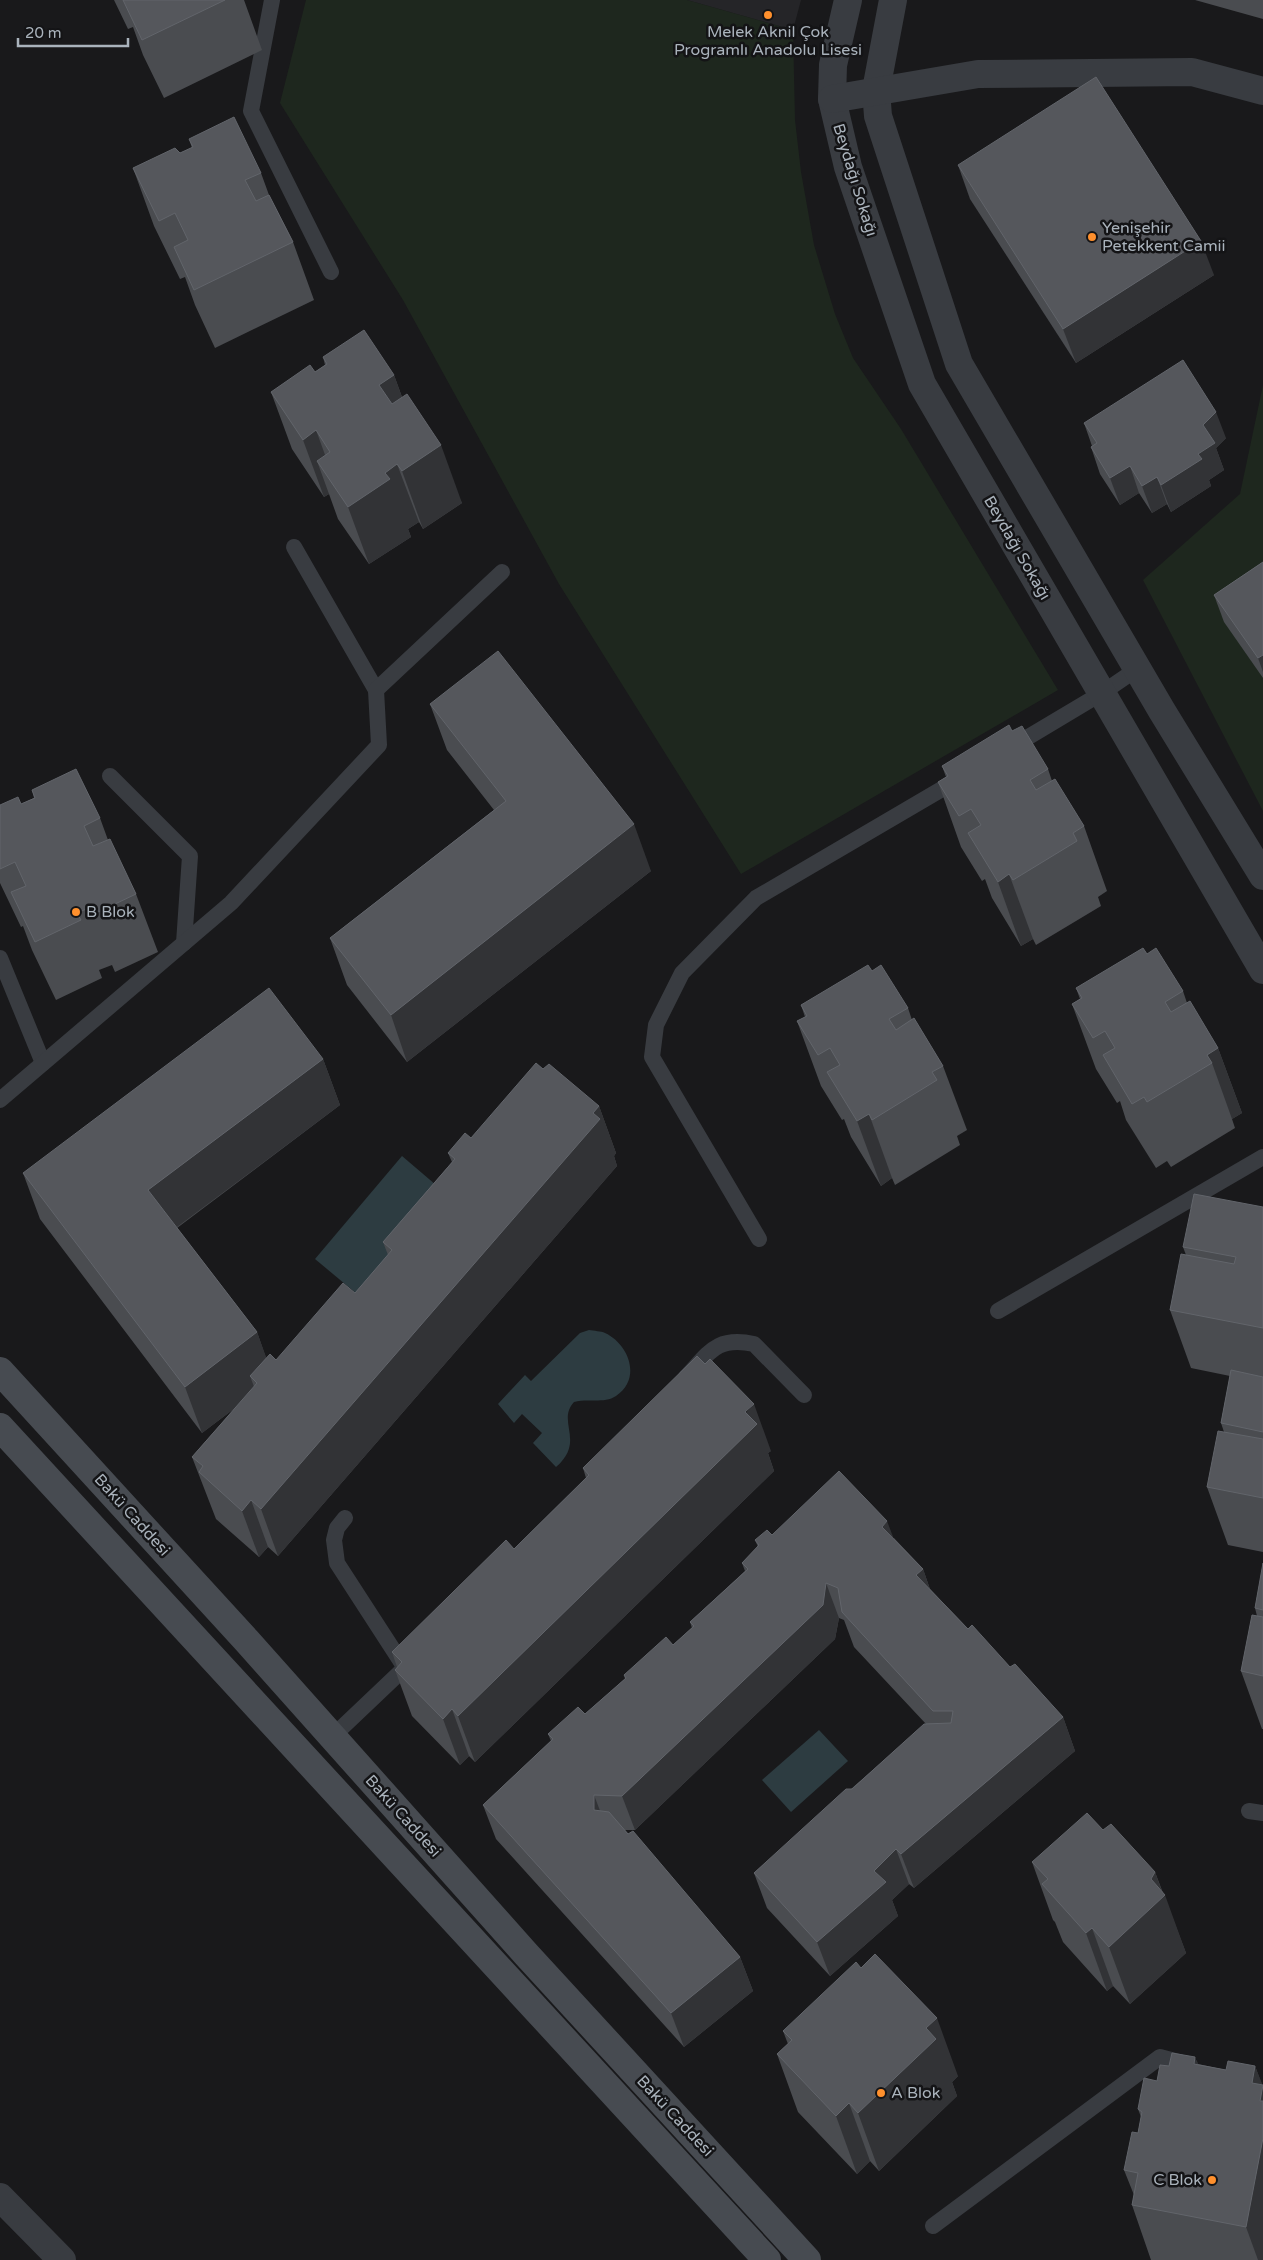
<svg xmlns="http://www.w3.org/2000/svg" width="1263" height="2260" viewBox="0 0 1263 2260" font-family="'Varela Round',sans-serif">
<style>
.built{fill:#252528}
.green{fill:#1e271e}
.water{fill:#2d3c41}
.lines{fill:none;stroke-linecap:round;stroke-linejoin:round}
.service{stroke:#393c41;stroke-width:16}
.minor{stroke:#393c41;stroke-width:28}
.secondary{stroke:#474b51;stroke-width:28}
.wall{fill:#4a4c50}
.shaded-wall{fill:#323336}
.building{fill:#55575c;stroke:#62656b}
.poi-dot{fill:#ff902d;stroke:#141416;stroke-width:2}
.labels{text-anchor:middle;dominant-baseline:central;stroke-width:5;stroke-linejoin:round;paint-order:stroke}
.poi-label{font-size:16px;fill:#aab3bc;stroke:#141416;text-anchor:start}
.street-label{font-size:16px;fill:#aab3bc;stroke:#141416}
</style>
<rect width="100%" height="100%" fill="#19191b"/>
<polygon class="built" points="687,0 801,0 793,30"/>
<g class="green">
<polygon points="306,0 687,0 793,30 795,120 801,172 814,245 835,314 853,358 901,429 1058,690 741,874 559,584 403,300 280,103"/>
<polygon points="1263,385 1263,811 1143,580 1240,494"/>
</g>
<g class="water">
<polygon points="402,1156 443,1191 357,1294 315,1259"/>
<path d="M 589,1330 C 594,1331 601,1331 605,1333 C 629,1344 642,1379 616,1396 C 604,1404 587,1398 574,1402 C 556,1422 586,1441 556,1467 L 533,1443 L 542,1433 L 522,1414 L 514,1423 L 498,1404 L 525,1375 L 531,1381 L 580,1333 Z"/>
<polygon points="819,1730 848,1761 791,1812 762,1780"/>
</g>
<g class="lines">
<g class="service">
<polyline points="272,0 251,111 331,272"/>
<polyline points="294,547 376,690"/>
<polyline points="1010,748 1102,693 1137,669"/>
<polyline points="110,776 190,856 184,943"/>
<polyline points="0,958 43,1063"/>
<polyline points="0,1100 231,903 379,745 376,690 502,572"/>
<polyline points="759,1239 652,1057 656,1025 682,973 756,898 959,779"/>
<polyline points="998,1311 1263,1157"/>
<path d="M 686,1377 C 709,1353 716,1336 754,1344 L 804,1395"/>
<polyline points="345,1518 337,1528 334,1540 337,1563 405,1668"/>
<polyline points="332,1737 412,1661"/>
<polyline points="1249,1811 1263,1813"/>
<polyline points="933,2226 1160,2057 1190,2065"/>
</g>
<g class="minor">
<polyline points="848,0 833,65 832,99 848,167 922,384 1263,970"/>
<polyline points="893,0 876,90 878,116 959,364 1162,711 1263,876"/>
<polyline points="832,99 978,74 1192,72 1263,91"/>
<polyline points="0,2197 62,2260"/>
</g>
<g class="secondary">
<polyline points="0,1371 247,1641 526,1954 807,2260"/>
<polyline points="0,1427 767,2260"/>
</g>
</g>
<g class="wall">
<polygon points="114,0 244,0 262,50 164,98 143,55 133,27 128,29"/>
<polygon points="1195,0 1263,0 1263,19"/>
<polygon points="189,139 261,173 269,195 293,242 314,300 215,348 195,305 185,277 180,279 154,226 133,168 180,153 192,148"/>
<polygon points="958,165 1214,275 1076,363 970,199"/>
<polygon points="323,357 394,375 402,397 462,503 423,529 419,522 408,529 411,537 369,564 338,519 329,494 324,497 292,449 271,392 315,372 325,365"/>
<polygon points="1084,423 1226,438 1216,448 1224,470 1209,480 1211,486 1171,512 1167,504 1152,513 1139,493 1120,505 1100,474 1091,447 1092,446"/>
<polygon points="1263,562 1263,678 1224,622 1214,595"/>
<polygon points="430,704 651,871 407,1062 347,985 330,938 494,810 447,750"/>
<polygon points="1012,731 1048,769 1052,781 1084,826 1107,891 1098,897 1101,906 1036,945 1033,939 1021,946 992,898 985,879 982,881 961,847 938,782 946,777 942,766"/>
<polygon points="32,790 100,818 108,840 136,894 158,952 115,972 112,965 99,970 102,978 56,1000 32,950 23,926 21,927 0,883 0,805 21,804 34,798"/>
<polygon points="1147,954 1183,991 1187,1003 1218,1048 1242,1113 1232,1119 1235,1128 1171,1167 1167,1161 1156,1168 1126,1120 1120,1101 1117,1103 1096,1069 1072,1004 1080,999 1076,988"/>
<polygon points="872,971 908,1008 912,1020 943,1066 967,1130 957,1136 960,1145 895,1185 892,1178 881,1186 851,1137 844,1119 842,1120 821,1086 797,1021 805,1017 801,1005"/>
<polygon points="323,1059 340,1105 177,1228 257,1332 266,1358 276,1360 355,1293 388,1255 383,1242 452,1162 448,1153 471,1138 543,1069 599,1106 616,1153 614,1156 617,1166 278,1556 268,1547 259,1557 216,1519 192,1457 235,1408 202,1433 40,1219 23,1173"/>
<polygon points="1263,1207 1263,1552 1228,1545 1207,1487 1224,1432 1221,1423 1230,1376 1191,1368 1170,1310 1186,1255 1183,1247"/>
<polygon points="771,1451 768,1453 774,1471 475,1762 469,1756 460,1765 412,1716 395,1670 397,1667 392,1652 514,1549 586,1478 583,1468"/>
<polygon points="772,1535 894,1538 923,1569 930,1589 968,1629 1010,1667 1063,1717 1075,1751 914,1888 909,1884 892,1900 898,1916 830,1976 767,1908 754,1873 926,1724 854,1647 844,1620 839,1618 835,1639 635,1830 625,1830 740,1957 753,1991 684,2047 496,1839 483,1805 551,1741 548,1734 585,1714 625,1679 624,1675 673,1645 692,1628 690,1622 745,1571 742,1563 758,1547 755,1540"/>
<polygon points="1263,1563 1263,1729 1262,1729 1241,1671 1257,1616 1255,1608"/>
<polygon points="1103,1830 1155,1872 1186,1953 1130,2004 1113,1986 1107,1991 1063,1942 1055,1922 1053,1920 1032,1862"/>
<polygon points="783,2031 958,2076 952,2082 957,2096 879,2171 870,2161 857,2174 798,2112 777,2054 788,2044"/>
<polygon points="1198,2064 1226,2070 1255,2066 1262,2085 1263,2260 1151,2260 1132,2205 1134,2195 1124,2170 1138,2133 1141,2117 1138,2109 1157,2081 1169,2066"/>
</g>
<g class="shaded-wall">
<polygon points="1201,241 1214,275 1076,363 1063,329"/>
<polygon points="394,375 415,433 400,443 379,385"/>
<polygon points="1216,412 1226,438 1216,448 1224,470 1209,480 1211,486 1171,512 1161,485 1198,454 1203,425"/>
<polygon points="316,430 337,488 317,461 329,494 324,497 303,440"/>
<polygon points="441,445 462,503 423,529 402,471"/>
<polygon points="397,464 419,522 408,529 411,537 369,564 348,507 385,473"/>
<polygon points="1130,466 1139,493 1120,505 1110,478"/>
<polygon points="1157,477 1167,504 1152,513 1142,486"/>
<polygon points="1263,655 1263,672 1258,658"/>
<polygon points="634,824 651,871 407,1062 391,1015"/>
<polygon points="1009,874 1033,939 1021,946 998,882"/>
<polygon points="1218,1048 1242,1113 1232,1119 1212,1063 1207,1055"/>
<polygon points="323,1059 340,1105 165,1236 148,1190"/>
<polygon points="599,1106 616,1153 614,1156 617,1166 278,1556 261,1509"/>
<polygon points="869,1114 892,1178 881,1186 857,1121"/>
<polygon points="257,1332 274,1379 250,1376 256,1392 202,1433 185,1387"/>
<polygon points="754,1404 771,1451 768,1453 774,1471 475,1762 458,1716"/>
<polygon points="251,1500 268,1547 259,1557 242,1511"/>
<polygon points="887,1521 900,1555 882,1527"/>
<polygon points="923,1569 935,1604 916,1575"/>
<polygon points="826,1583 839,1618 835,1639 635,1830 622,1796"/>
<polygon points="452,1709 469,1756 460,1765 443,1719"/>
<polygon points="1063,1717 1075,1751 914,1888 901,1854"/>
<polygon points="594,1795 607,1829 594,1810"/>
<polygon points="896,1849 909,1884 892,1900 898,1916 830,1976 817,1942 874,1871"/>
<polygon points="1155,1872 1164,1897 1165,1895 1186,1953 1130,2004 1109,1947"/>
<polygon points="1092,1928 1113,1986 1107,1991 1086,1933"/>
<polygon points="740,1957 753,1991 684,2047 671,2013"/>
<polygon points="937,2018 958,2076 952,2082 957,2096 879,2171 858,2113 926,2028"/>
<polygon points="1195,2057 1216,2115 1194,2064"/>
<polygon points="1255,2066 1263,2086 1263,2085 1263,2113 1252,2083"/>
<polygon points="849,2103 870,2161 857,2174 836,2116"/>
<polygon points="1263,2138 1263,2260 1258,2260 1246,2227"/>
</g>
<g class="building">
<polygon points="123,0 225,0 142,40"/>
<polygon points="1096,77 1201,241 1063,329 958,165"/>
<polygon points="234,117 261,173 245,180 256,201 269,195 293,242 194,290 174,247 188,240 175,213 159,221 133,168 175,148 180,153 193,147 189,139"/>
<polygon points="364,330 394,375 379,385 392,404 407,394 441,445 402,471 397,464 385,473 390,479 348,507 317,461 330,452 316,430 303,440 271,392 310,365 315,372 327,364 323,357"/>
<polygon points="1183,360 1216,412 1203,425 1215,443 1198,454 1202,459 1161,485 1157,477 1142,486 1130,466 1110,478 1091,447 1097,443 1084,423"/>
<polygon points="1263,562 1263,655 1258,658 1214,595"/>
<polygon points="498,651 634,824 391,1015 330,938 506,801 430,704"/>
<polygon points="1009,725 1012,731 1022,726 1048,769 1030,780 1036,790 1055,779 1084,826 1073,833 1077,841 1013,880 1009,874 998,882 968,833 981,825 971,809 959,816 938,782 948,776 942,766"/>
<polygon points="76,769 100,818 84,826 93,846 110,839 136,894 94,914 91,907 77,913 81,920 35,942 11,892 26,886 15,862 0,869 0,805 18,797 21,804 35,798 32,790"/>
<polygon points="1143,948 1147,954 1156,948 1183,991 1165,1002 1171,1012 1190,1001 1218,1048 1207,1055 1212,1063 1147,1102 1144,1097 1132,1104 1103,1055 1115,1048 1105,1031 1093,1038 1072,1004 1082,998 1076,988"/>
<polygon points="868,965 872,971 881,965 908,1008 889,1019 896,1030 914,1018 943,1066 932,1072 937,1080 872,1120 869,1114 857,1121 827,1072 840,1065 830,1048 818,1055 797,1021 807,1016 801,1005"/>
<polygon points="269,988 323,1059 148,1190 257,1332 185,1387 23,1173"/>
<polygon points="536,1063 543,1069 549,1064 599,1106 593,1113 600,1119 261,1509 251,1500 242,1511 199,1472 203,1466 192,1457 257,1383 250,1376 270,1354 276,1360 343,1283 355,1293 392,1250 383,1242 455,1159 448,1153 465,1133 471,1138"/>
<polygon points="1194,1194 1263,1207 1263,1328 1170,1310 1181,1254 1234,1264 1236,1257 1183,1247"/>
<polygon points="697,1356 705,1364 710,1359 754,1404 745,1412 757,1424 458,1716 452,1709 443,1719 395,1670 402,1662 392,1652 506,1540 514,1549 589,1475 583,1468"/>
<polygon points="1231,1370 1263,1377 1263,1432 1221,1423"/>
<polygon points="1218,1431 1263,1439 1263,1498 1207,1487"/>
<polygon points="839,1471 887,1521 882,1527 923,1569 916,1575 968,1629 972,1625 1010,1667 1015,1664 1063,1717 901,1854 896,1849 874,1871 886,1882 817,1942 754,1873 846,1789 852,1789 924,1724 951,1723 953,1711 933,1711 842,1612 838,1588 826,1583 823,1605 622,1796 594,1795 594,1810 609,1812 628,1834 633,1831 740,1957 671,2013 483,1805 553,1739 548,1734 578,1707 585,1714 626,1678 624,1675 666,1637 673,1645 694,1626 690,1622 748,1569 742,1563 759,1545 755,1540 767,1530 772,1535"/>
<polygon points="1263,1563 1263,1610 1255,1608"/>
<polygon points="1252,1615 1263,1617 1263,1676 1241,1671"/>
<polygon points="1087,1813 1103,1830 1111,1824 1155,1872 1151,1879 1165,1895 1109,1947 1092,1928 1086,1933 1042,1884 1048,1879 1032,1862"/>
<polygon points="875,1954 937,2018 926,2028 936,2039 858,2113 849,2103 836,2116 777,2054 792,2040 783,2031 856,1962 861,1968"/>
<polygon points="1172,2053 1195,2057 1194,2064 1226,2070 1228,2061 1255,2066 1252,2083 1263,2085 1260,2101 1263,2101 1263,2138 1246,2227 1132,2205 1138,2173 1124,2170 1132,2132 1138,2133 1142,2112 1138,2109 1144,2078 1157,2081 1160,2065 1169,2066"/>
</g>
<g class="poi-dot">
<circle cx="768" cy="15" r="5"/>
<circle cx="1092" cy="237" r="5"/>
<circle cx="76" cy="912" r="5"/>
<circle cx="881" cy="2093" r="5"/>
<circle cx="1212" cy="2180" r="5"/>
</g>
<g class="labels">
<g class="poi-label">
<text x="768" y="32" text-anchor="middle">Melek Aknil Çok<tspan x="768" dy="18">Programlı Anadolu Lisesi</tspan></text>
<text x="1102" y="228">Yenişehir<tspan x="1102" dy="18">Petekkent Camii</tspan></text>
<text x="86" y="912">B Blok</text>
<text x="891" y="2093">A Blok</text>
<text x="1202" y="2180" text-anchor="end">C Blok</text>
</g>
<g class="street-label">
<text transform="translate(855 180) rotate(73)">Beydağı Sokağı</text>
<text transform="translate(1017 548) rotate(60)">Beydağı Sokağı</text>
<text transform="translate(132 1515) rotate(48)">Bakü Caddesi</text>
<text transform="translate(403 1816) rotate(48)">Bakü Caddesi</text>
<text transform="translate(675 2116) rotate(47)">Bakü Caddesi</text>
</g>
</g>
<path d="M18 38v8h110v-8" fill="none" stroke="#aab3bc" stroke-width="2.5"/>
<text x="25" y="38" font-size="15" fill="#aab3bc" stroke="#141416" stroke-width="4" paint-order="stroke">20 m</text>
</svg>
